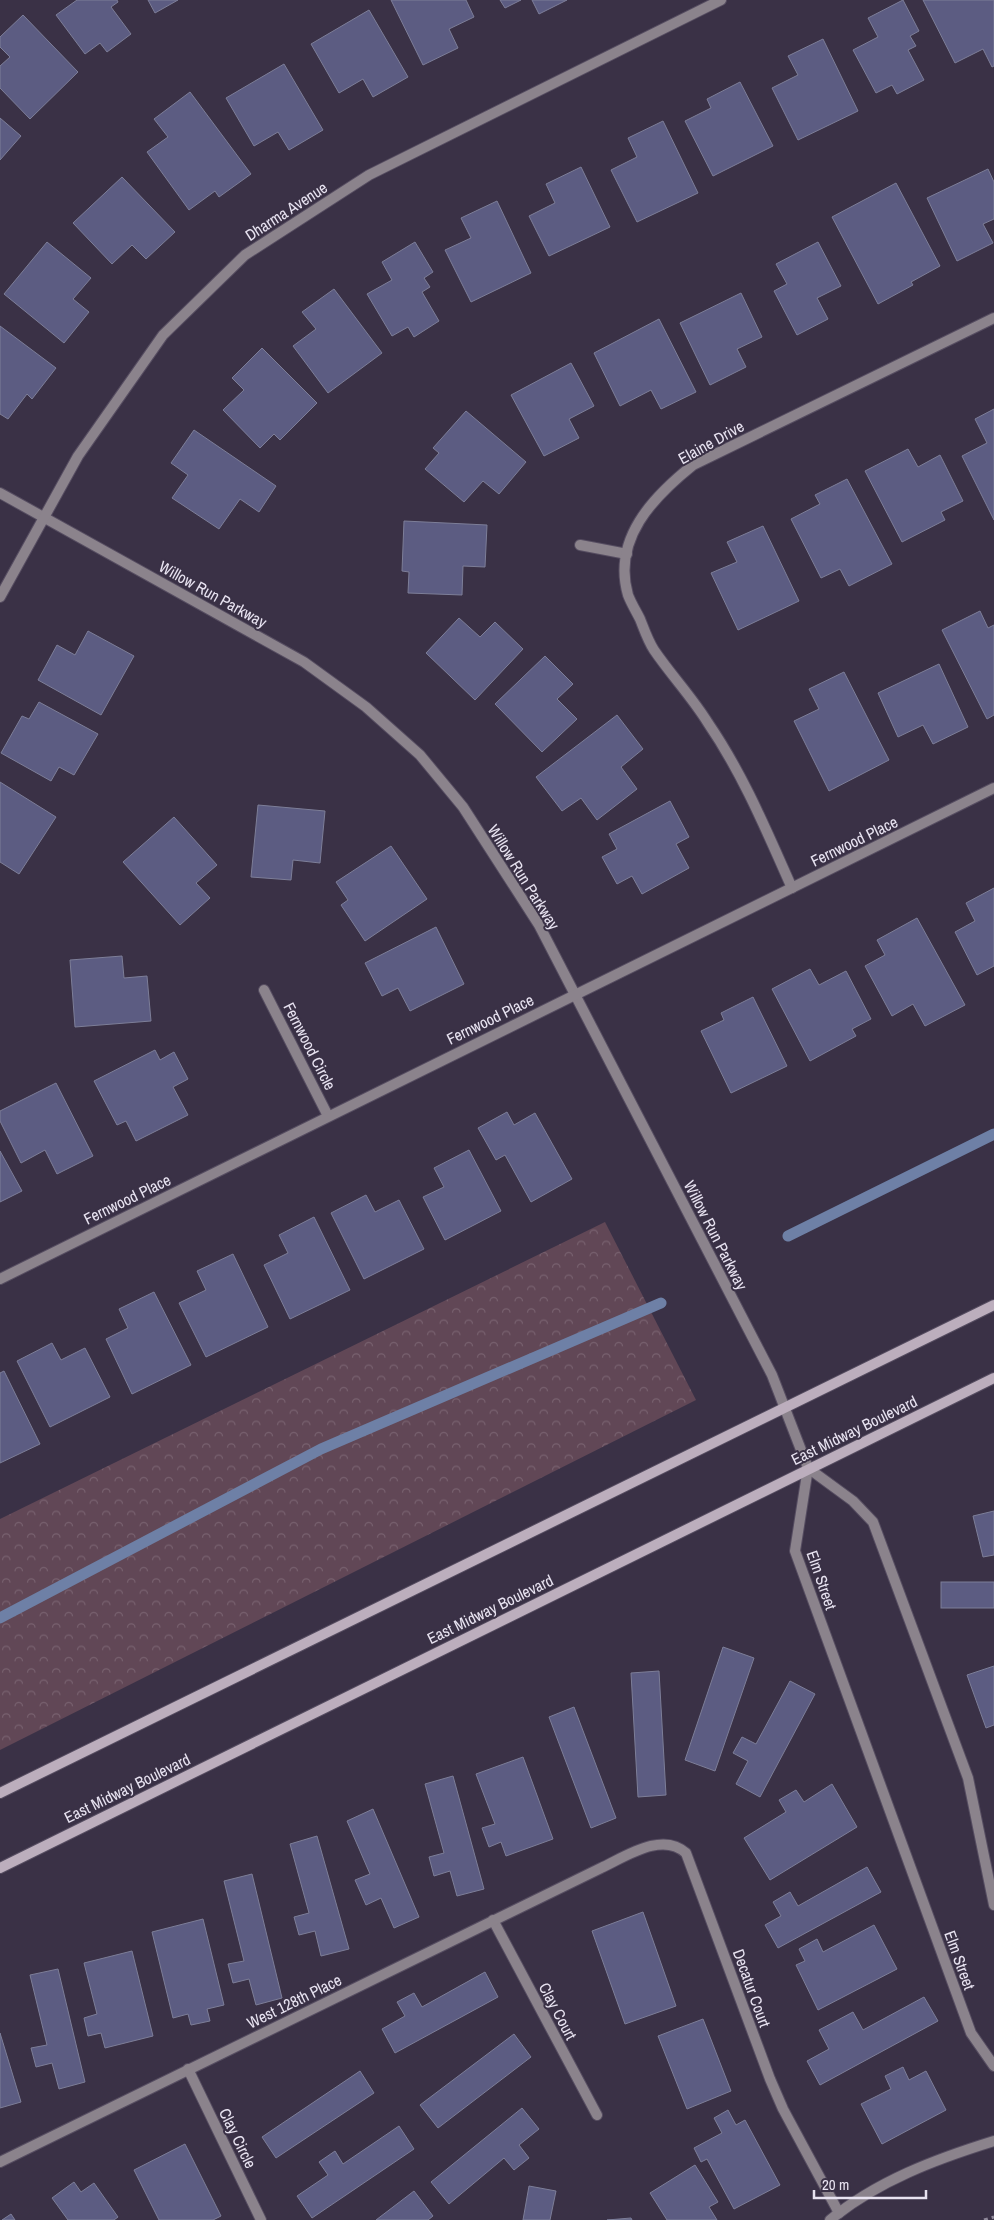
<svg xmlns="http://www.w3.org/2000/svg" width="994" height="2220" viewBox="0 0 994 2220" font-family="'Archivo Narrow',sans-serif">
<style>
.park{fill:url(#park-crowns)}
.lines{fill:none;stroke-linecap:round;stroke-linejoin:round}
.stream{stroke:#6e80a6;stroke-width:11}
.building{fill:#5c5c82;stroke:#7d7e98}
.minor-casing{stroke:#564d61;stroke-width:12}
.secondary-casing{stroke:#564d61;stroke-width:12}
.path{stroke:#90899b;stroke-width:3;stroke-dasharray:4 4;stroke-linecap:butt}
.minor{stroke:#8b838c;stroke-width:10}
.secondary{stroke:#bcaebd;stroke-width:10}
.labels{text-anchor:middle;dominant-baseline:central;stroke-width:4;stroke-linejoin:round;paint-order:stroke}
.street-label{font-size:16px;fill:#e8e3f1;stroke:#3a3146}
</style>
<defs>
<pattern id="park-crowns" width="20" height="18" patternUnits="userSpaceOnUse" patternTransform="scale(1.25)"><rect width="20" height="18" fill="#614756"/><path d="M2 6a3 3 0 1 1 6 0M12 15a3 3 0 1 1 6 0" fill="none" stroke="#78616f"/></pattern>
</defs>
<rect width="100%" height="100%" fill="#3a3146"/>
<polygon class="park" points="605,1222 696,1400 0,1750 0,1519"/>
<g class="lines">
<g class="stream">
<polyline points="788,1236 994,1134"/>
<polyline points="0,1618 321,1449 661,1303"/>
</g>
</g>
<g class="building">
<polygon points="77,0 117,0 118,2 111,7 131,34 107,52 100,43 85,54 56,15"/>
<polygon points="148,0 178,0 155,13"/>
<polygon points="391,0 466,0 474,17 449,29 458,48 423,65"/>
<polygon points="500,0 521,0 505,8"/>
<polygon points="532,0 567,0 539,14"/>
<polygon points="903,0 919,31 910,36 916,46 908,50 924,80 897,94 892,85 876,93 853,50 878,37 868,18"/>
<polygon points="923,0 994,0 994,66 992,67 983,49 955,63"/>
<polygon points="369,10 408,77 373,97 363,79 339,93 311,44"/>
<polygon points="23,15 78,72 30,119 0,88 0,66 10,57 0,47 0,37"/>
<polygon points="823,39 858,111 798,140 772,88 798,75 788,56"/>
<polygon points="284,64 323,130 289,150 278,132 254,146 226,98"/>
<polygon points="740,82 773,146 713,176 685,121 711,108 707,99"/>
<polygon points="190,92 251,174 219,197 215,191 189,210 147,152 168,137 154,119"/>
<polygon points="0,118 21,136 0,160"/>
<polygon points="663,121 698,193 637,222 611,170 637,157 628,138"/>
<polygon points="581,167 610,227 549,256 529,216 555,203 546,184"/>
<polygon points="988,169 994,182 994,219 983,224 993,243 957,261 927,198"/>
<polygon points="122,177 175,232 146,259 132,245 112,264 73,223"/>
<polygon points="896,183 940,266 911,282 913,285 878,304 832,217"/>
<polygon points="497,201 531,273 471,302 445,250 471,238 461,218"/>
<polygon points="47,242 91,278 73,299 89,312 64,343 4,294"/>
<polygon points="415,242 433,272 424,278 430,287 422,292 439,321 414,337 408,327 392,336 367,294 392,280 382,262"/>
<polygon points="818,242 841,286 817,298 828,319 797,335 774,291 787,284 776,264"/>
<polygon points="334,289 382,353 328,393 293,346 316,329 302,312"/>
<polygon points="741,293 762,337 737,349 746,367 710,385 680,323"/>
<polygon points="659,319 696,392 661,409 651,390 620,406 594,353"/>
<polygon points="0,326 56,368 32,399 27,394 8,419 0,414"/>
<polygon points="262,348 317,403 280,440 274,434 260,448 223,410 244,390 232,378"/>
<polygon points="571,363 594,406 569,419 579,438 544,456 511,395"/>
<polygon points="994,409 994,520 962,456 987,443 975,419"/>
<polygon points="466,411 526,462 499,494 483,481 464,502 425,469 439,453 433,448"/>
<polygon points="194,430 276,486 259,512 240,499 219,529 172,498 188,475 171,463"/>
<polygon points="908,449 918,467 940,455 963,501 941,512 945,520 902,542 865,471"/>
<polygon points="847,479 892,564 849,586 840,569 821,578 791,519 820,504 815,495"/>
<polygon points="404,521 487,525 485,567 463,566 462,595 408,593 409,572 402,571"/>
<polygon points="763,526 799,601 738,630 711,573 737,562 727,542"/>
<polygon points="980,611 988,628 994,625 994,715 987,719 942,630"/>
<polygon points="459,618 480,637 495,622 523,649 475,700 426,653"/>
<polygon points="88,631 134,656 101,715 38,680 57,645 75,655"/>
<polygon points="545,656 573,684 557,699 577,719 542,752 495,704"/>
<polygon points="939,664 968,727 933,744 923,725 898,737 878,693"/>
<polygon points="844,672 889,760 829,791 794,721 819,709 809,689"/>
<polygon points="39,702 98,734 74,775 59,767 51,781 1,753 22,716 29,719"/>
<polygon points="617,715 643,749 621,767 637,789 597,820 581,798 562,811 536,777"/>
<polygon points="0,782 56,817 19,874 0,862"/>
<polygon points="670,801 689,837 676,844 689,868 642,894 632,876 617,884 602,857 617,849 609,834"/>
<polygon points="258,805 325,811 320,863 293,860 291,880 251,877"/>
<polygon points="174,817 217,865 196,883 210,898 180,925 123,862"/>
<polygon points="391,846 427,899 365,941 341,905 348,900 336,882"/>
<polygon points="994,888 994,966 977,975 955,932 975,921 966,903"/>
<polygon points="917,918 965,1005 925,1026 913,1004 892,1016 865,966 885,955 877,940"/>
<polygon points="436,927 464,984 410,1011 398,988 382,996 365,963"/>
<polygon points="122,956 124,978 147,976 151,1021 75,1027 70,960"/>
<polygon points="810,969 819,985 846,971 871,1019 852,1029 856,1036 810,1061 772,989"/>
<polygon points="753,997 787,1066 731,1093 701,1031 724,1020 721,1013"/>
<polygon points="155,1050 160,1060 174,1052 188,1079 173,1087 188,1115 136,1141 126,1121 117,1125 94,1081"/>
<polygon points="56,1083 93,1156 57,1174 45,1150 21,1163 0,1121 0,1111"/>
<polygon points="507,1112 514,1125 535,1113 572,1179 531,1202 505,1155 496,1160 478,1128"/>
<polygon points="469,1150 501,1211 445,1240 423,1197 444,1187 434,1168"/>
<polygon points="0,1151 22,1191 0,1202"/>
<polygon points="366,1195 375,1212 399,1200 424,1249 364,1279 331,1213"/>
<polygon points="314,1217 350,1290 290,1319 264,1265 288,1253 279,1235"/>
<polygon points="233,1254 268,1327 206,1357 179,1303 206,1290 197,1271"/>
<polygon points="154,1292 191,1365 132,1394 106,1339 128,1328 119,1309"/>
<polygon points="52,1343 61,1360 85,1348 110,1397 50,1427 17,1361"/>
<polygon points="4,1371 40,1444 0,1463 0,1373"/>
<polygon points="994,1511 994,1555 983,1557 973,1516"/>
<rect x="941" y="1582" width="53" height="26"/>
<polygon points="723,1647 754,1658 715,1771 685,1760"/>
<polygon points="994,1666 994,1725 986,1728 967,1675"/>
<polygon points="659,1671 666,1795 638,1797 631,1673"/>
<polygon points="790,1681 815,1694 760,1797 736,1784 748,1761 733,1753 742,1737 756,1744"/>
<polygon points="574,1707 616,1818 591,1828 549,1717"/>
<polygon points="523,1757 553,1839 506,1856 501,1842 489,1847 482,1828 495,1824 476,1774"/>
<polygon points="453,1776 484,1889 457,1896 450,1871 434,1876 429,1857 444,1853 425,1784"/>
<polygon points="832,1784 857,1827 770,1880 744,1838 786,1812 779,1800 796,1790 804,1802"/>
<polygon points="373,1809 419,1917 394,1928 381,1898 366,1905 355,1880 370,1874 347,1821"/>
<polygon points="317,1836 349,1949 321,1956 315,1931 299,1935 294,1917 309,1913 290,1844"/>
<polygon points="867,1867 881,1892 778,1948 765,1925 781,1916 773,1902 790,1892 798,1906"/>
<polygon points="252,1874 282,1998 256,2005 249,1979 233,1983 228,1964 244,1961 224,1881"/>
<polygon points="643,1912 676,2006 625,2024 592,1931"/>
<polygon points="203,1919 224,2005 207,2009 210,2021 191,2025 188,2014 173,2018 152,1932"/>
<polygon points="874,1925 897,1969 818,2010 796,1965 805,1961 799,1949 817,1939 823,1952"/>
<polygon points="132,1951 153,2036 105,2048 101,2033 88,2036 84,2018 97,2014 84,1963"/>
<polygon points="58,1969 85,2082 59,2089 52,2063 36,2067 31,2048 47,2045 30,1975"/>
<polygon points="485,1972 498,1997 395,2053 382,2029 405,2016 397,2002 414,1993 422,2007"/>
<polygon points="924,1997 938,2021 820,2085 807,2061 829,2049 819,2030 853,2012 863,2030"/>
<polygon points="703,2019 731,2091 687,2109 658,2036"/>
<polygon points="0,2033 21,2102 0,2108"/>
<polygon points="514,2034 531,2057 438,2128 420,2105"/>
<polygon points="903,2067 909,2080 926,2071 946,2110 882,2144 861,2104 891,2089 885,2076"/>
<polygon points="360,2071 374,2093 276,2158 262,2137"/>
<polygon points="522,2108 539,2129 519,2145 529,2158 514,2170 504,2158 449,2204 431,2182"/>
<polygon points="728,2110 736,2125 745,2120 780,2185 734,2209 707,2159 701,2162 694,2148 722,2133 714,2118"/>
<polygon points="399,2126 414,2149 312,2218 297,2196 328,2175 319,2162 335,2151 343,2164"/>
<polygon points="185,2144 221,2216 213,2220 159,2220 134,2170"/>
<polygon points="695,2165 718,2202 709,2207 717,2220 667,2220 650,2193"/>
<polygon points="74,2182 81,2192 94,2183 118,2217 114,2220 68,2220 52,2198"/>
<polygon points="529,2186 556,2191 550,2220 523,2220"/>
<polygon points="414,2191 433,2216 428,2220 376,2220"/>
<polygon points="11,2214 15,2220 2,2220"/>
<polygon points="631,2218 632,2220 607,2220"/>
</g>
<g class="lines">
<g class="minor-casing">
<g id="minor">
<polyline points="0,493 304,662 366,707 420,755 463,807 539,925 772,1375 808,1468"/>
<polyline points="580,545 627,554"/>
<polyline points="0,597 78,456 163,335 245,255 369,175 721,0"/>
<path d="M 792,888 C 767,832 743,774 708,723 C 692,697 671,675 654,650 C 648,641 644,629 640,619 C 636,611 631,603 628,595 C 612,539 653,497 693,465 L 994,318"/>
<polyline points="264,990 328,1116"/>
<polyline points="0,1279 994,788"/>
<polyline points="808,1468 795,1551 971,2033 994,2066"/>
<polyline points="808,1468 853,1501 873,1522 968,1778 994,1905"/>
<polyline points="493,1920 597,2115"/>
<polyline points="188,2069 261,2220"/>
<path d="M 0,2162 L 601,1868 C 625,1857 662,1831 686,1853 L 770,2079 L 783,2109 L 839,2213"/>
<path d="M 830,2220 C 877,2181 936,2159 994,2141"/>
</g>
</g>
<g class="secondary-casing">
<g id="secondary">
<polyline points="0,1793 994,1305"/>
<polyline points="0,1868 994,1378"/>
</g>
</g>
<polyline class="path" points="984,2220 994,2217"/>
<use href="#minor" class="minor"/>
<use href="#secondary" class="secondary"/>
</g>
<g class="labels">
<g class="street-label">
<text transform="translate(286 211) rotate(-33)">Dharma Avenue</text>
<text transform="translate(711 442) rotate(-29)">Elaine Drive</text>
<text transform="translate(213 594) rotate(29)">Willow Run Parkway</text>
<text transform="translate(854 841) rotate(-26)">Fernwood Place</text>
<text transform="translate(524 877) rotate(58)">Willow Run Parkway</text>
<text transform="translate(490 1019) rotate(-26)">Fernwood Place</text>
<text transform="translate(310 1046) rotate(63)">Fernwood Circle</text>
<text transform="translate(127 1199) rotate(-26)">Fernwood Place</text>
<text transform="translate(716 1235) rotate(63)">Willow Run Parkway</text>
<text transform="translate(854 1430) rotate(-26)">East Midway Boulevard</text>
<text transform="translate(822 1580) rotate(71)">Elm Street</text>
<text transform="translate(490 1609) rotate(-26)">East Midway Boulevard</text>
<text transform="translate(127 1788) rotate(-26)">East Midway Boulevard</text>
<text transform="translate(960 1960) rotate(70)">Elm Street</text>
<text transform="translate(752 1988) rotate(70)">Decatur Court</text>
<text transform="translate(294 2001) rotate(-26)">West 128th Place</text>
<text transform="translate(558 2011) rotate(62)">Clay Court</text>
<text transform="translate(238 2138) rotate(64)">Clay Circle</text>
</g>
</g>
<path d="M814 2190v8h112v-8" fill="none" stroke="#e8e3f1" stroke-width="2.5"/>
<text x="822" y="2190" font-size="15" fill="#e8e3f1" stroke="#3a3146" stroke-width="4" paint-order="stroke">20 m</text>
</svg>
